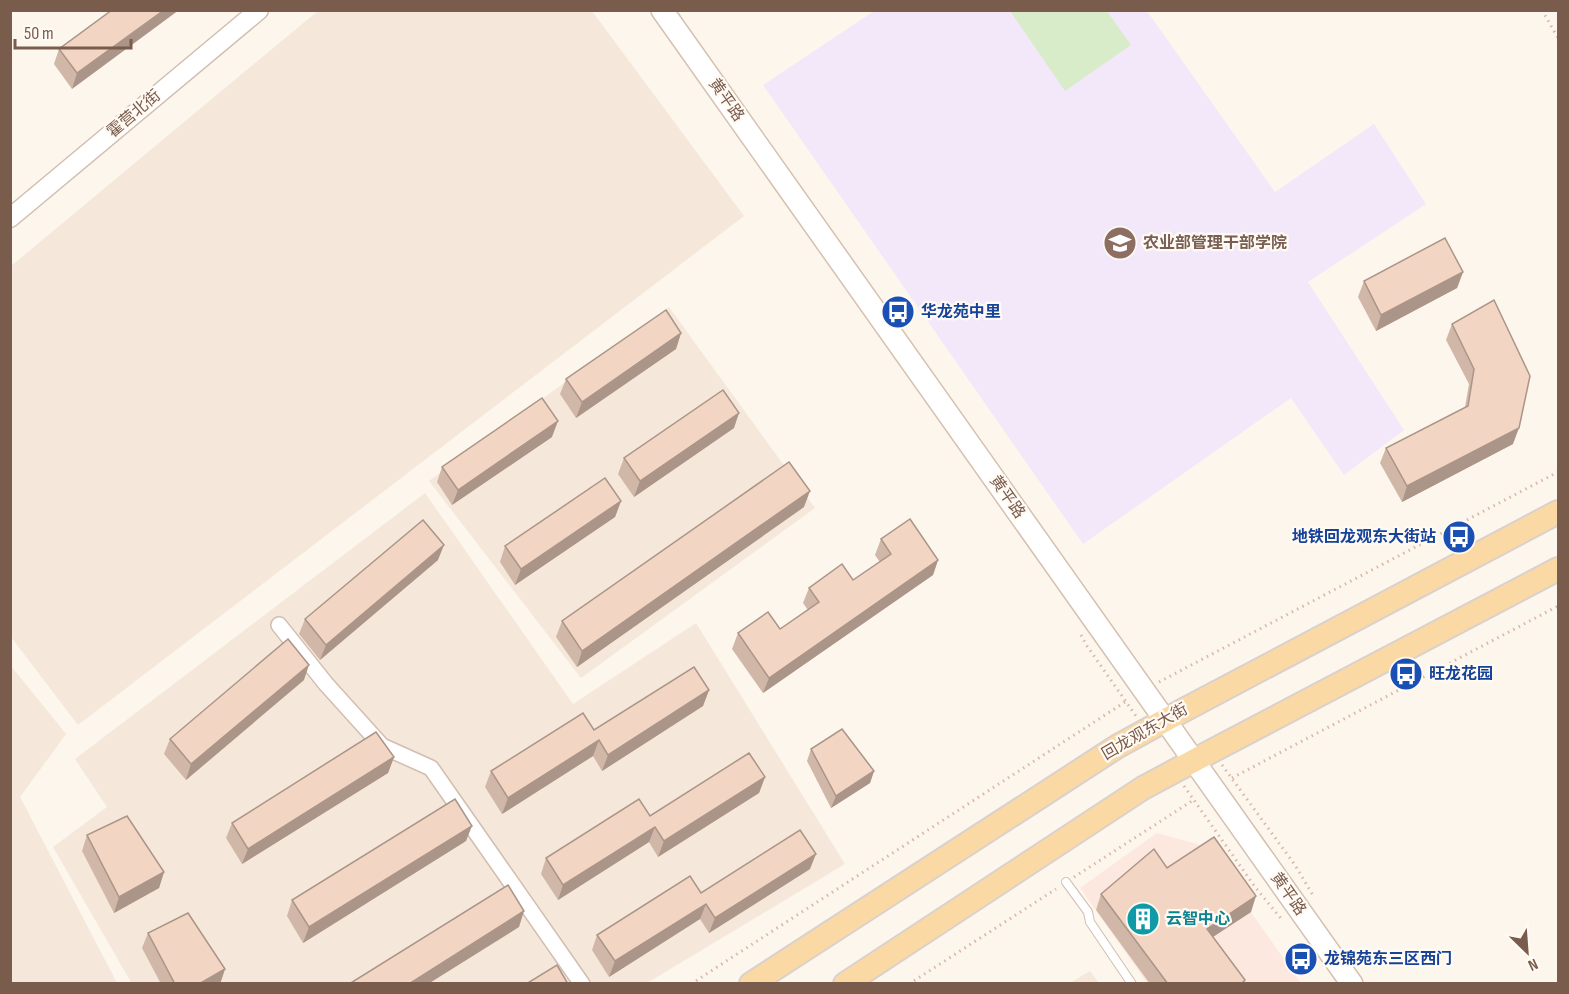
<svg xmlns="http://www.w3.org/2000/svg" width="1569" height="994" viewBox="0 0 1569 994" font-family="'Sofia Sans Condensed','Noto Sans SC',sans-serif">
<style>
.residential{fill:#f5e8da}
.commercial{fill:#fde8e0}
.education{fill:#f3e8fa}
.green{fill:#d8ecc9}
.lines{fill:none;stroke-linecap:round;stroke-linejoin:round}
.service-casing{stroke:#d1beb0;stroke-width:10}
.minor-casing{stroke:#d1beb0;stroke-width:18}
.tertiary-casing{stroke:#d1beb0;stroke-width:21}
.secondary-casing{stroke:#d6c0b0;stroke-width:24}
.primary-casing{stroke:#dad1cd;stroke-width:26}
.path{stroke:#d9b8a5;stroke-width:3;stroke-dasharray:1.5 4.5;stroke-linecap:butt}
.service{stroke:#fff;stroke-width:8}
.minor{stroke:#fff;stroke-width:15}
.tertiary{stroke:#fff;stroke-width:18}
.secondary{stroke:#fff;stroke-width:21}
.primary{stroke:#fbd9a5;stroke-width:22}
.wall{fill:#d1b7a8}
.shaded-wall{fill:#aa9588}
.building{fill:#f3d5c3;stroke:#aa9588;stroke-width:1.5}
.labels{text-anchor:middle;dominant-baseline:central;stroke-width:4.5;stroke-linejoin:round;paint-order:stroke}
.street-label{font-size:16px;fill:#7a5c4d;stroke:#fffaf3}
.education-label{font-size:16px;font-weight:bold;fill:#785e54;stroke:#fffaf3;text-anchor:start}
.transit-label{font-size:16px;font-weight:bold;fill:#164399;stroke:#fffaf3;text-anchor:start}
.culture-label{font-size:16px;font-weight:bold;fill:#0d838f;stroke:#fffaf3;text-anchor:start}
</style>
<rect width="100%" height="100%" fill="#fdf6ec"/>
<g class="residential">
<polygon points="319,10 592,11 744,216 78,725 11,637 11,266"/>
<polygon points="669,307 815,508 581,678 429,481"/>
<polygon points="425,493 573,704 696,623 845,864 647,983 132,984 53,847 107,807 75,759"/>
<polygon points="11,666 66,734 20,797 117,983 11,983"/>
<polygon points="1090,971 1099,983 1070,983"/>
</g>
<polygon class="commercial" points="1157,833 1204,846 1301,983 1147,983 1080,888"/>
<polygon class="education" points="874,11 1147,11 1275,192 1374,124 1426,204 1308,282 1404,430 1344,475 1291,398 1083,544 763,85"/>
<polygon class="green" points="1010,11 1107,11 1131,45 1065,91"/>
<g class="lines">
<g class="service-casing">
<polyline id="service" points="1066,882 1088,912 1090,922 1132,984"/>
</g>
<g class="minor-casing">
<polyline id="minor" points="279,625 326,684 382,746 431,768 582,984"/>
</g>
<g class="tertiary-casing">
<polyline id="tertiary" points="10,218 259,10"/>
</g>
<g class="secondary-casing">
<polyline id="secondary" points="662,10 1352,984"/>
</g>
<g class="primary-casing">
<g id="primary">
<polyline points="751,984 1118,746 1182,711 1558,512"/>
<polyline points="845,984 1143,788 1212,751 1558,569"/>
</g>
</g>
<g class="path">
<polyline points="1542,10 1558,38"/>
<polyline points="1081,635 1087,646 1136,716"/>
<polyline points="1159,682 1558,472"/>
<polyline points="1222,765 1295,865 1314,897"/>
<polyline points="1232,778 1558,606"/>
<polyline points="1184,786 1255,887 1283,921"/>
<polyline points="1074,877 1195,799"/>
<polyline points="691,984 1125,702"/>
<polyline points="909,984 1056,889"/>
</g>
<use href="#service" class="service"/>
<use href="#minor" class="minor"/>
<use href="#tertiary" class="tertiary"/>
<use href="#secondary" class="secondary"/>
<use href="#primary" class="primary"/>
</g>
<g class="wall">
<polygon points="112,10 72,89 54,64 59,49"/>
<polygon points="1463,272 1457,288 1376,331 1358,297 1364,281"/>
<polygon points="1452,324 1513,444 1402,502 1380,463 1386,448 1465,407 1469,384 1446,340"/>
<polygon points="681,333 676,349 576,418 560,394 566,379"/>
<polygon points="734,428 634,497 618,474 624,458"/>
<polygon points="552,437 452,505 437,482 442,467"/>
<polygon points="621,501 615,517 515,585 500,562 505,546"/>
<polygon points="804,507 577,667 556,637 562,621"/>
<polygon points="881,539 938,560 933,575 763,693 732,649 738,633 780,629 808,610 803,603 809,588 853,580 880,562 875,555"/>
<polygon points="438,560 320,660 299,634 305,619"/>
<polygon points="304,680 186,780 164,754 170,739"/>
<polygon points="709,690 703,706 602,771 593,756 502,814 485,787 491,771 594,730"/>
<polygon points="811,749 874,771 870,783 831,808 807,761"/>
<polygon points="394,757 388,773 242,864 226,838 232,823"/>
<polygon points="765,777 759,793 658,857 649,842 558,900 541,874 546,858 650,816"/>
<polygon points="87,835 164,872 159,888 114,913 82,851"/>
<polygon points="466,841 303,943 287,916 292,900"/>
<polygon points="1167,868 1251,912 1213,937 1245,980 1244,984 1150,984 1096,910 1101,894"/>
<polygon points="810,869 709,933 700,919 609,977 592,950 597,935 701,893"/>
<polygon points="148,933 225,969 220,984 161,984 142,948"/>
</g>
<g class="shaded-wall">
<polygon points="164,10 179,10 72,89 77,73"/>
<polygon points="1463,272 1457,288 1376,331 1381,315"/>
<polygon points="681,333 676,349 576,418 582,402"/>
<polygon points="739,413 734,428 634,497 640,481"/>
<polygon points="558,421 552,437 452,505 458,490"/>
<polygon points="1519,428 1513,444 1402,502 1407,486"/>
<polygon points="810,491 804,507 577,667 582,651"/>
<polygon points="621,501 615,517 515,585 521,569"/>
<polygon points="444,545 438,560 320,660 326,645"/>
<polygon points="938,560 933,575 763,693 769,678"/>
<polygon points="309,665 304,680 186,780 191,764"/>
<polygon points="709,690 703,706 602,771 608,755"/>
<polygon points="599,740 593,756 502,814 508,798"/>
<polygon points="394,757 388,773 242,864 248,849"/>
<polygon points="874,771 870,783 831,808 836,796"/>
<polygon points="765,777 759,793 658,857 664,841"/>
<polygon points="472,826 466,841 303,943 309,927"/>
<polygon points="655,827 649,842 558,900 563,885"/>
<polygon points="816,854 810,869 709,933 715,918"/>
<polygon points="164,872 159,888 114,913 119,897"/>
<polygon points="1256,896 1251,912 1202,944 1207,929"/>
<polygon points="706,904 700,919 609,977 615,961"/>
<polygon points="524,911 519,927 428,984 409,984"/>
<polygon points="225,969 220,984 199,984"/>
</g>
<g class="building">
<polygon points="112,10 164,10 77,73 59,49"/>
<polygon points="1445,238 1463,272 1381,315 1364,281"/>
<polygon points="1494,300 1530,376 1519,428 1407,486 1386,448 1468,406 1474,369 1452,324"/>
<polygon points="666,310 681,333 582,402 566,379"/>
<polygon points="723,390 739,413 640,481 624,458"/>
<polygon points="542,398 558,421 458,490 442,467"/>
<polygon points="789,462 810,491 582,651 562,621"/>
<polygon points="605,478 621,501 521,569 505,546"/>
<polygon points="910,519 938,560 769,678 738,633 768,612 780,629 819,602 809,588 842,564 853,580 891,554 881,539"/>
<polygon points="423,520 444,545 326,645 305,619"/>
<polygon points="288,639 309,665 191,764 170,739"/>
<polygon points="694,667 709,690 608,755 599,740 508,798 491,771 583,713 594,730"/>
<polygon points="842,729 874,771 836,796 811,749"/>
<polygon points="376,732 394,757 248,849 232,823"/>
<polygon points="749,753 765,777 664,841 655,827 563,885 546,858 639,799 650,816"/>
<polygon points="455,799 472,826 309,927 292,900"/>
<polygon points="127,816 164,872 119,897 87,835"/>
<polygon points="800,830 816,854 715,918 706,904 615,961 597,935 690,876 701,893"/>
<polygon points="1214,837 1256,896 1207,929 1245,980 1241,984 1168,984 1101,894 1154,849 1167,868"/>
<polygon points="508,885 524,911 409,984 349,984"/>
<polygon points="188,913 225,969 199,984 175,984 148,933"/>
<polygon points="557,965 568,984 526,984"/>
</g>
<defs>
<g id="school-disc" transform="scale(1.725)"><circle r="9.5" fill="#8d6e63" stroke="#fffaf3"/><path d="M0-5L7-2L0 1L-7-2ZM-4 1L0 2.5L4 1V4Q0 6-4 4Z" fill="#fff"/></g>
<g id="bus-disc" transform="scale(1.725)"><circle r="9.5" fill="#1a4fb4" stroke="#fffaf3"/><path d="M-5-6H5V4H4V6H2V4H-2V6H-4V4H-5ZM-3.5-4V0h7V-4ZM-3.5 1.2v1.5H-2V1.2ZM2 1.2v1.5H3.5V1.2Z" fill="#fff"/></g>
<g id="building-disc" transform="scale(1.725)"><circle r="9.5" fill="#0f9aa8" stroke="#fffaf3"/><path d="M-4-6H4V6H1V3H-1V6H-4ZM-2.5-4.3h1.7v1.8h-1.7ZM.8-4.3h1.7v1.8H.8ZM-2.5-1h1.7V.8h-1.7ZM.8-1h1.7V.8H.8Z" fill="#fff"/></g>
</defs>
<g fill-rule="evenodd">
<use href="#school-disc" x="1120" y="243"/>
<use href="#bus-disc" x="898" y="312"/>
<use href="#bus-disc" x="1459" y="537"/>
<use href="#bus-disc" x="1406" y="674"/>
<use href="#building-disc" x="1143" y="919"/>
<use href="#bus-disc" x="1301" y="959"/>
</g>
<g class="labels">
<g class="street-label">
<text transform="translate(726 100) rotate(55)">黄平路</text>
<text transform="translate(134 114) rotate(-40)">霍营北街</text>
<text transform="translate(1007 497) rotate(55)">黄平路</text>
<text transform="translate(1145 732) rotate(-30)">回龙观东大街</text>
<text transform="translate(1288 894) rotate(55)">黄平路</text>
</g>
<g class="education-label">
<text x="1143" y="243">农业部管理干部学院</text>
</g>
<g class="transit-label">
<text x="921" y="312">华龙苑中里</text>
<text x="1436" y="537" text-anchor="end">地铁回龙观东大街站</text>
<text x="1429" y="674">旺龙花园</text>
<text x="1324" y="959">龙锦苑东三区西门</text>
</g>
<g class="culture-label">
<text x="1166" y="919">云智中心</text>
</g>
</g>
<rect width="1569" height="994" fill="none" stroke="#7a5c4d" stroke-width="24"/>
<g transform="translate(1527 952) rotate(155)" stroke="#fffaf3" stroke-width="4.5" paint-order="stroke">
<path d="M0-4.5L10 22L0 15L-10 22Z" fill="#7a5c4d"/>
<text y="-9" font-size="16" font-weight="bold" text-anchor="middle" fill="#7a5c4d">N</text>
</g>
<path d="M15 39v9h116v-9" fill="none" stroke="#7a5c4d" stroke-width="3"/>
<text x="24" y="39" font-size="18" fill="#7a5c4d" stroke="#fffaf3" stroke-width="4.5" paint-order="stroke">50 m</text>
</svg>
